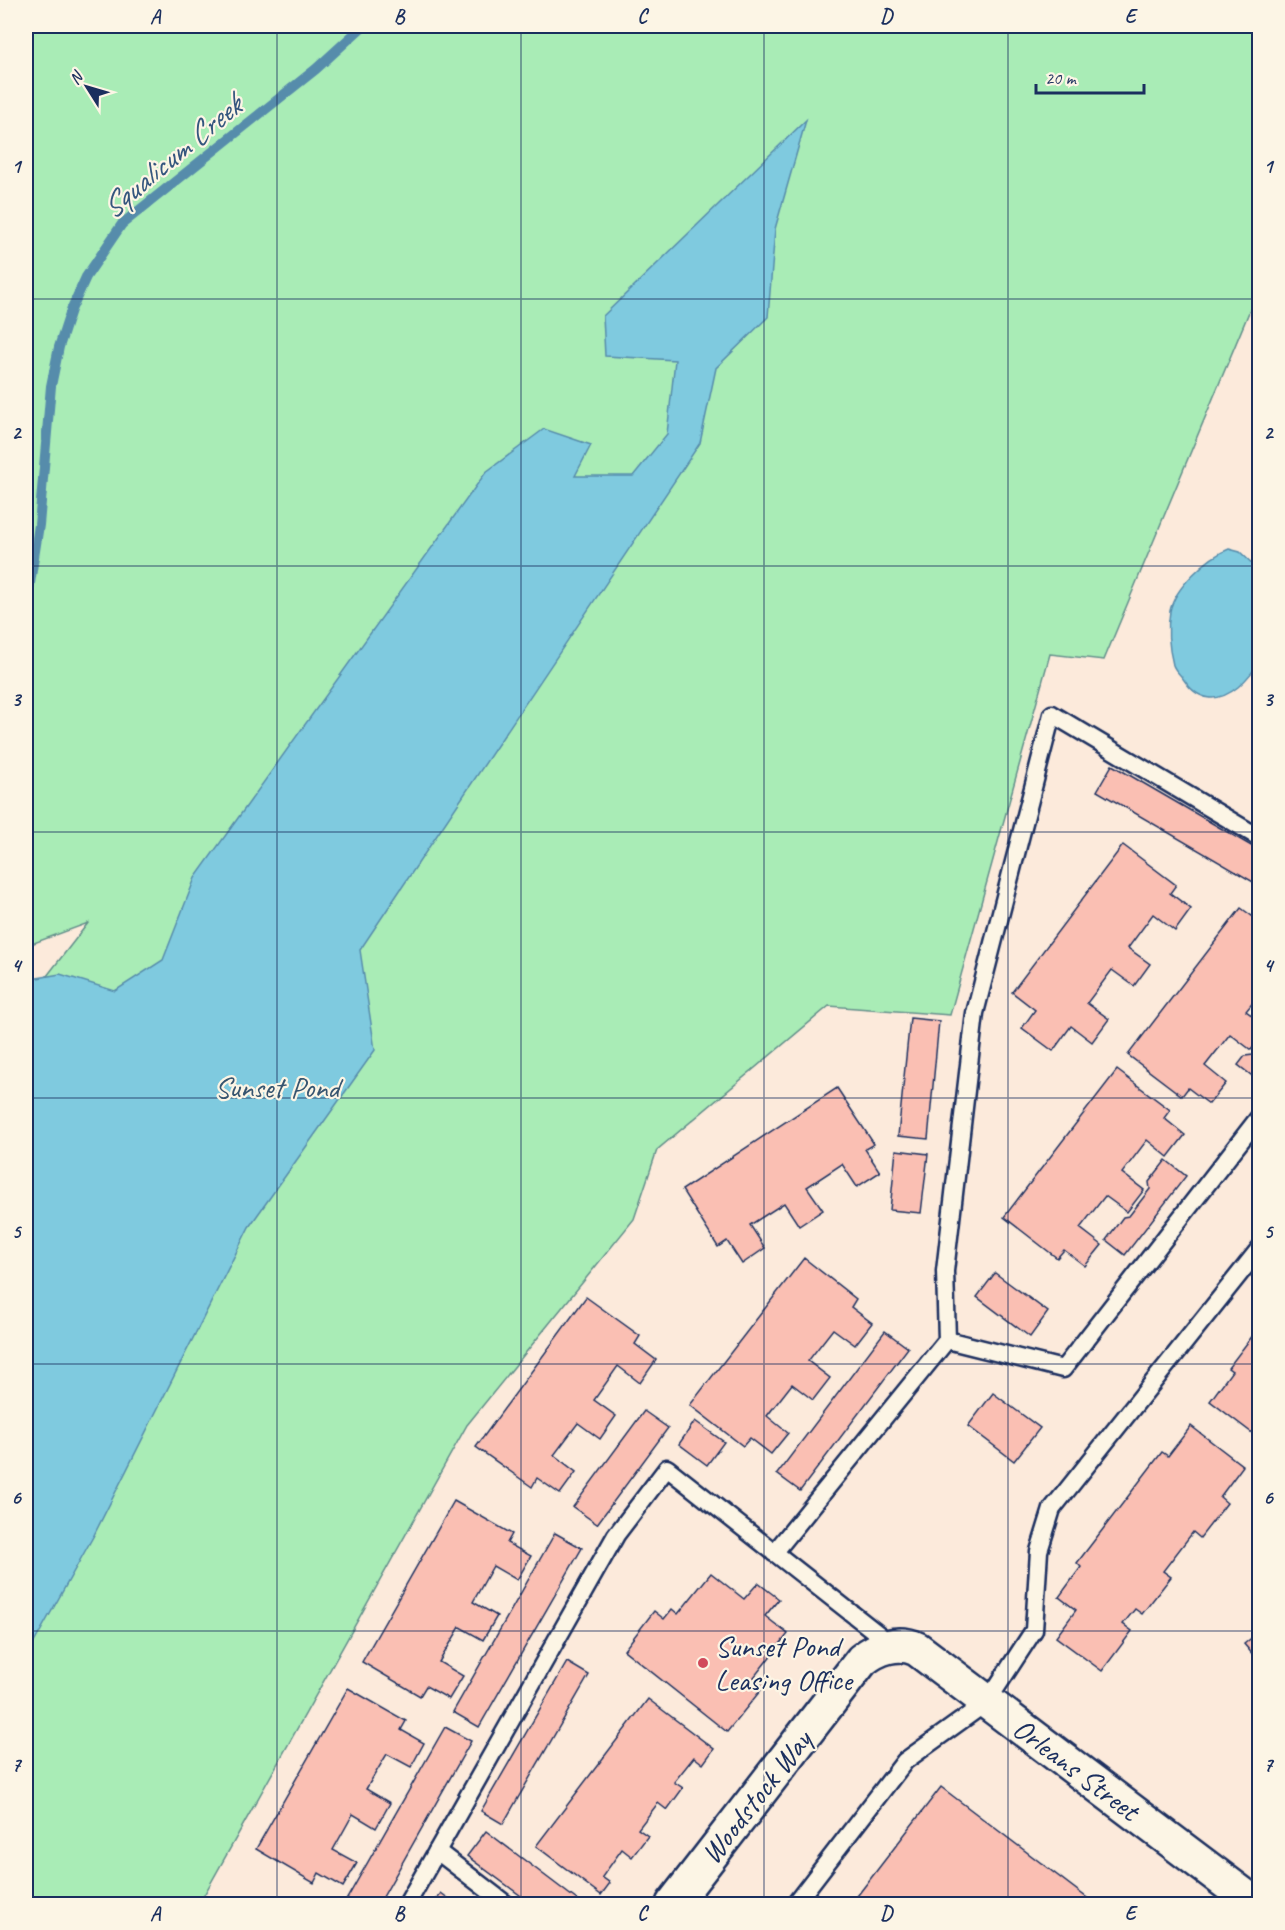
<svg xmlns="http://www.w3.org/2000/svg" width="1285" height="1930" viewBox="0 0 1285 1930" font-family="Caveat,sans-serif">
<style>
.green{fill:#a9ecb6;stroke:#628e8a;stroke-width:1.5}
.water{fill:#7fcadf;stroke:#578cab;stroke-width:1.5}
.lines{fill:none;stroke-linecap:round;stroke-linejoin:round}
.stream{stroke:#578cab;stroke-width:10}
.building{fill:#fabfb3;stroke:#1b2f5e;stroke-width:1.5}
.service-casing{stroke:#1b2f5e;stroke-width:21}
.secondary-casing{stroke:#1b2f5e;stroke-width:38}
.service{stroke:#fcf5e5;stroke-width:16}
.secondary{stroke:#fcf5e5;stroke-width:33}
.grid{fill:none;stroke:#1b2f5e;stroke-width:1.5;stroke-opacity:0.55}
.poi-dot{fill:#d1495b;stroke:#fcf5e5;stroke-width:2}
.labels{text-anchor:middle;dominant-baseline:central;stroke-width:4.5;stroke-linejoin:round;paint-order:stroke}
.park-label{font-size:30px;fill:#375570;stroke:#fcf5e5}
.poi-label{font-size:30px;fill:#1b2f5e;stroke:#fcf5e5;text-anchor:start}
.street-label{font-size:30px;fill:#1b2f5e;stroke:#fcf5e5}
.water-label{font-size:32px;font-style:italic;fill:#34567e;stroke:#fcf5e5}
.neatline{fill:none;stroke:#1b2f5e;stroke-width:2}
.grid-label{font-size:20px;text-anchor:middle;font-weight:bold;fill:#1b2f5e}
</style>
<rect width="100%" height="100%" fill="#fceadb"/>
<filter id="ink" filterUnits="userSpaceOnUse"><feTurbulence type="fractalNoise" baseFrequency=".0167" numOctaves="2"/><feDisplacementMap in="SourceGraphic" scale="12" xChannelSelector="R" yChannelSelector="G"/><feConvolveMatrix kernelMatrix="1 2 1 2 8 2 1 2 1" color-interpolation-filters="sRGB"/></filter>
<g filter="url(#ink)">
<polygon class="green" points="26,26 1259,26 1259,288 1104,660 1050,654 950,1015 829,1006 657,1150 634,1219 467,1425 199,1904 26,1904 26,1003 88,923 26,946"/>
<g class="water">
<polygon points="806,120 775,229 768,317 716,368 700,443 360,950 375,1050 249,1227 94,1535 26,1657 26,980 60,974 115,991 163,960 195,878 486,472 544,429 591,445 575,476 633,476 667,434 675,360 605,356 603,316"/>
<path d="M 1229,549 L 1240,552 L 1259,570 C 1260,598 1264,630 1260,658 C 1258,667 1245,681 1238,687 C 1218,703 1199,702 1184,680 C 1181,675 1175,671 1173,665 C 1169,649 1167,628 1170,611 C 1175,587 1208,557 1229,549 Z"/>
</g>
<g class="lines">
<polyline class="stream" points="26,609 39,525 51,386 59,347 71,310 86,277 122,224 316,69 363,26"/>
</g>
<g class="building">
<polygon points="1112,765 1260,851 1260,886 1097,791"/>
<polygon points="1123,845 1176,885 1170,893 1191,909 1175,931 1153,914 1128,948 1150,964 1134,986 1112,970 1087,1003 1109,1019 1092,1042 1071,1026 1053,1051 1022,1028 1035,1010 1012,992"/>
<polygon points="1241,908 1260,922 1260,994 1246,1011 1260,1021 1260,1039 1251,1050 1230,1034 1205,1066 1226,1083 1209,1104 1188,1088 1182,1096 1128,1055"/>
<polygon points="910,1018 939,1021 928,1139 898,1136"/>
<polygon points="1260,1047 1260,1080 1259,1081 1238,1065 1245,1056 1253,1055"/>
<polygon points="1117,1070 1170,1110 1164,1118 1185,1135 1168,1157 1147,1140 1122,1173 1144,1190 1127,1212 1105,1196 1080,1228 1102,1245 1085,1266 1064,1250 1057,1258 1004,1217"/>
<polygon points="837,1088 874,1144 865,1149 880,1172 857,1187 842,1164 807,1187 823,1210 799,1226 784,1203 750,1225 765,1248 742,1264 727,1241 718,1247 682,1190"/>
<polygon points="896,1150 928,1154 921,1213 890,1210"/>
<polygon points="1166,1160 1186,1176 1125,1255 1106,1240 1123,1217 1129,1216 1150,1189 1149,1182"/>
<polygon points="804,1258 856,1299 851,1307 872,1323 855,1345 833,1329 808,1361 830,1378 813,1400 792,1384 767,1416 788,1433 771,1454 750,1438 743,1446 690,1405"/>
<polygon points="995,1273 1048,1312 1030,1337 977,1297"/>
<polygon points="586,1297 640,1336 635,1344 656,1360 640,1383 618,1366 594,1400 616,1416 600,1439 578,1423 554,1455 576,1472 560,1494 537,1478 532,1487 476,1447"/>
<polygon points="1260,1326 1260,1439 1210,1401 1232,1371 1228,1368"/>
<polygon points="885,1331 908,1348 800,1491 777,1474"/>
<polygon points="993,1393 1040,1428 1014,1461 968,1426"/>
<polygon points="644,1411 668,1428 597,1524 573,1507"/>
<polygon points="695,1421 724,1442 707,1465 679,1444"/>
<polygon points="1191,1426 1243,1466 1220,1497 1227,1503 1200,1538 1193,1532 1163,1571 1171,1577 1142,1614 1135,1609 1123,1624 1132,1631 1102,1671 1056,1637 1076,1610 1059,1597 1081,1567 1077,1563 1162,1452 1168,1456"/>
<polygon points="454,1501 512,1534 507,1543 531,1556 517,1580 493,1566 473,1602 497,1616 483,1640 460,1627 439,1662 463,1676 449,1699 426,1686 420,1696 362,1662"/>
<polygon points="555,1533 582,1548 479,1727 453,1712"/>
<polygon points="711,1573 744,1599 758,1583 779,1599 765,1616 788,1634 754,1677 765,1685 727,1732 624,1650 654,1611 664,1619 672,1609 678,1614"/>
<polygon points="1260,1631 1260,1663 1244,1644"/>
<polygon points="567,1662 589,1675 503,1824 481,1811"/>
<polygon points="348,1688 406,1721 401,1730 424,1743 411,1767 387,1754 366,1789 390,1803 376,1828 353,1814 333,1850 357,1863 343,1887 319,1873 314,1883 256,1849"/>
<polygon points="648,1699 714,1749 703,1764 694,1757 674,1782 683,1788 667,1810 658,1803 638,1829 648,1836 632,1857 622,1849 602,1877 610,1883 601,1895 536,1846"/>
<polygon points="445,1727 471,1741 379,1904 344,1904"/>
<polygon points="941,1787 1095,1904 851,1904"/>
<polygon points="486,1831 581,1903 580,1904 532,1904 467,1856"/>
<polygon points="441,1893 456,1904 433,1904"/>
</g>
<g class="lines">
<g class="service-casing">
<g id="service">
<polyline points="947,1340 1063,1369 1260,1116"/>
<polyline points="774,1553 947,1340 945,1271 975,1013 1052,714 1260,838"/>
<polyline points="437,1851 506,1904"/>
<polyline points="407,1904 616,1535 667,1468 892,1645"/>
<polyline points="795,1904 905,1761 987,1702 1034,1630 1039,1551 1052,1509 1260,1248"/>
</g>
</g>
<g class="secondary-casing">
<path id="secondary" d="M 673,1904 L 862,1660 C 877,1648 898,1640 917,1649 L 1255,1904"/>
</g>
<use href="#service" class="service"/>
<use href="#secondary" class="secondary"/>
</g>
</g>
<path class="grid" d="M 277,26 L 277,1904M 521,26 L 521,1904M 764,26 L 764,1904M 1008,26 L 1008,1904M 26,299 L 1260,299M 26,566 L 1260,566M 26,832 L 1260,832M 26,1098 L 1260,1098M 26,1364 L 1260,1364M 26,1631 L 1260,1631"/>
<circle class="poi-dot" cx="703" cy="1663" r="6"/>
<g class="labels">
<g class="park-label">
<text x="277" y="1087">Sunset Pond</text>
</g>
<g class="poi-label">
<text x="715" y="1646">Sunset Pond<tspan x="715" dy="34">Leasing Office</tspan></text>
</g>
<g class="street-label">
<text transform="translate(1076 1769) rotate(37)">Orleans Street</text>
<text transform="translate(756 1797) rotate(-52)">Woodstock Way</text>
</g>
<g class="water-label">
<text transform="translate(171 157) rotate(-40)">Squalicum Creek</text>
</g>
</g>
<rect width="1285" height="1930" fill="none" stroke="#fcf5e5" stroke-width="66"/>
<g transform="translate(87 87) rotate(307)" stroke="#fcf5e5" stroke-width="4.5" paint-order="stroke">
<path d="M0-4.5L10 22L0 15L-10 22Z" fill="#1b2f5e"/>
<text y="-9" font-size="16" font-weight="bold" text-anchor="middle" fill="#1b2f5e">N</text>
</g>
<path d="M1036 84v9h108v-9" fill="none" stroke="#1b2f5e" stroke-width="3"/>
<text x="1045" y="84" font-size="18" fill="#1b2f5e" stroke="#fcf5e5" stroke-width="4.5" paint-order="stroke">20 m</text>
<rect x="33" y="33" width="1219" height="1864" class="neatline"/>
<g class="grid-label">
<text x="155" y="23">A</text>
<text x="399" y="23">B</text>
<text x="642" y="23">C</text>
<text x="886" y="23">D</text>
<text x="1130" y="23">E</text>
<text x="16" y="173">1</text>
<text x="1268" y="173">1</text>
<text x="16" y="439">2</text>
<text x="1268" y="439">2</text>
<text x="16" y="706">3</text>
<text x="1268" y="706">3</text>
<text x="16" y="972">4</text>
<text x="1268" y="972">4</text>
<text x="16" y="1238">5</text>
<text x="1268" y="1238">5</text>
<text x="16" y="1504">6</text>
<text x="1268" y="1504">6</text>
<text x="16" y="1771">7</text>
<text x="1268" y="1771">7</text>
<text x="155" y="1920">A</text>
<text x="399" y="1920">B</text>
<text x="642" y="1920">C</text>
<text x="886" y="1920">D</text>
<text x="1130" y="1920">E</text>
</g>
</svg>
